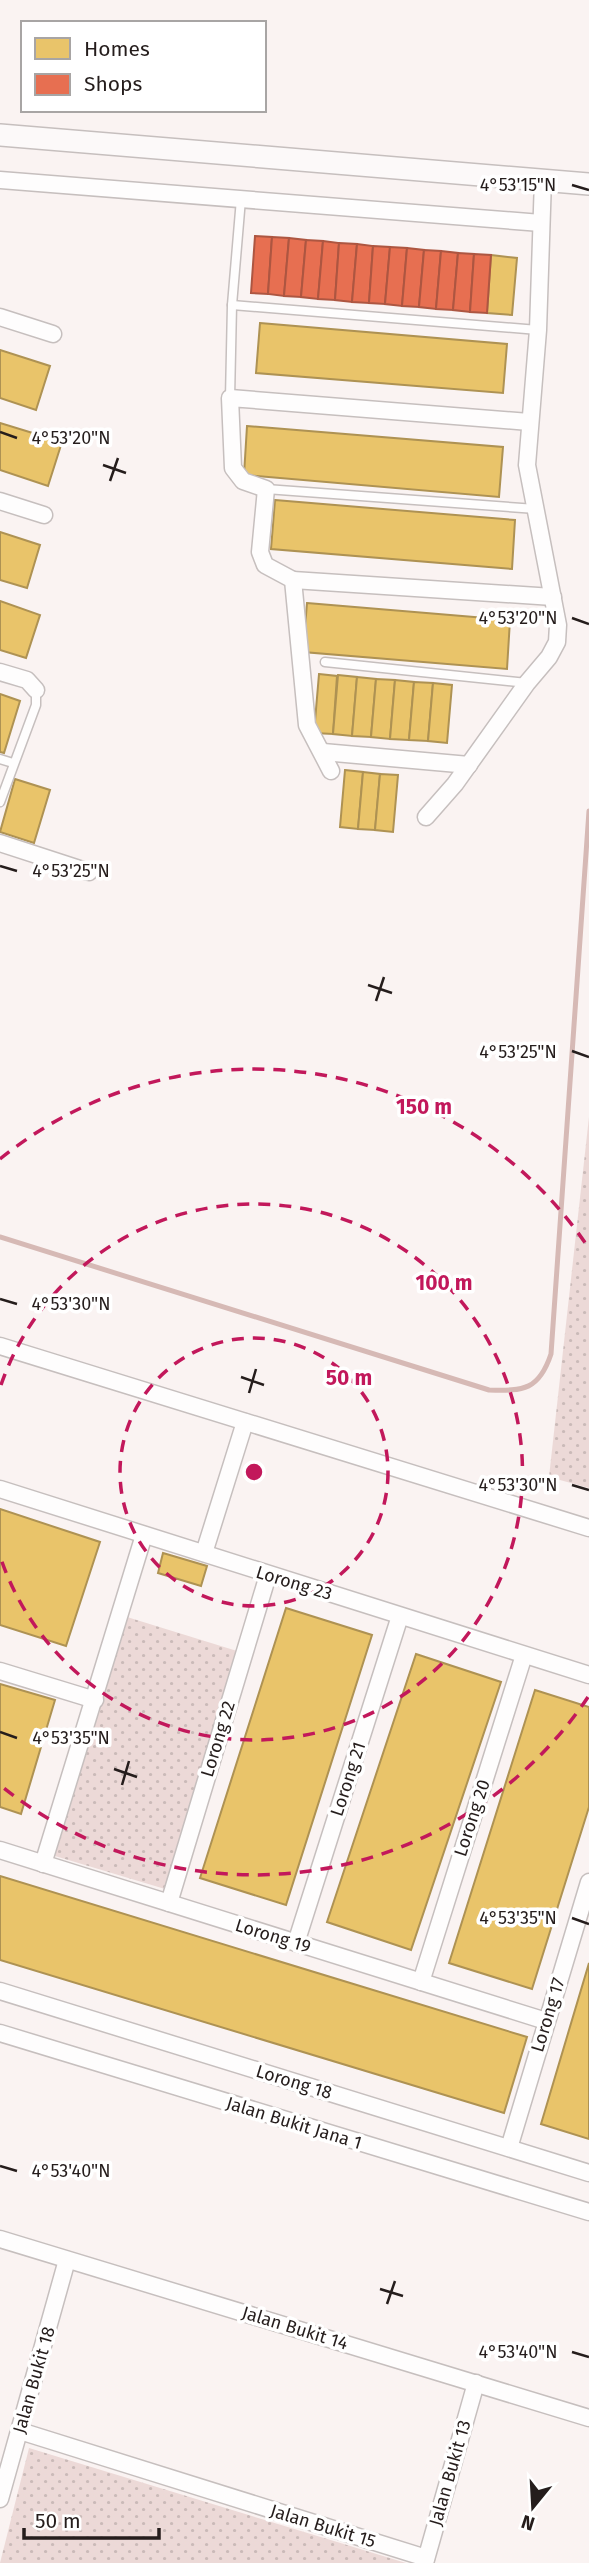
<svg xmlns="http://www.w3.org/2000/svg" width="589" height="2563" viewBox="0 0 589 2563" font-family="'Fira Sans',sans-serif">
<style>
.grass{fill:url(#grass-dots)}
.homes{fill:#e9c46a;stroke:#ae9253;stroke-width:2}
.shops{fill:#e76f51;stroke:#ad5641;stroke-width:2}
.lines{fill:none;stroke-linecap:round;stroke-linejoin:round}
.stream{stroke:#d6b9b5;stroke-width:5}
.lane-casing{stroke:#c6bfbe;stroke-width:11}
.street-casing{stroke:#c6bfbe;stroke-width:19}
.secondary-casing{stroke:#c6bfbe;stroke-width:24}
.lane{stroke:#fefdfd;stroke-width:8}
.street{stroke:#fefdfd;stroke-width:16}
.secondary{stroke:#fcf9f9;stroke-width:21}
.ticks{fill:none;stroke:#251d1c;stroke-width:2.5}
.ring{fill:none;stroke:#c2185b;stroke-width:3.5;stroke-dasharray:12 9}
.labels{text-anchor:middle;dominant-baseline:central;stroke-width:7;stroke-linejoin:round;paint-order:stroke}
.street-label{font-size:18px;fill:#251d1c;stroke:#fff}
.ticks-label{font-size:18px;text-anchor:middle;fill:#251d1c;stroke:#fff;stroke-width:7;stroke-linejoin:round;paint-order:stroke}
.centre{fill:#c2185b;stroke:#fff;stroke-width:3.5}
.ring-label{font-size:21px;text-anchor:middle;font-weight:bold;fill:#c2185b;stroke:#fff;stroke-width:7;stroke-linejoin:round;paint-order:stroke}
</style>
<defs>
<pattern id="grass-dots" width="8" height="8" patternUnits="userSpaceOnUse" patternTransform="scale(1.75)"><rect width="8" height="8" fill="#ecd9d7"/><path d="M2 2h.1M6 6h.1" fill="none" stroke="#cabab8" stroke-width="1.8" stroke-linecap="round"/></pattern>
</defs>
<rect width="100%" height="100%" fill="#faf3f2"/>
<g class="grass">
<polygon points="589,1117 589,1488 549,1477"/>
<polygon points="127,1617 237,1651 165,1889 55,1856"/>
<polygon points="29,2448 406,2563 0,2563"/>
</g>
<g class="homes">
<polygon points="491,255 517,258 512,315 487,313"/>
<polygon points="260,323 507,344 503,393 256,373"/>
<polygon points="0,350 50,366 36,410 0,398"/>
<polygon points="0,423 62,442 48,486 0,470"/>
<polygon points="247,426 503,447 499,497 244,475"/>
<polygon points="275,500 515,520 512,569 271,549"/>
<polygon points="0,532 40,545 27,588 0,580"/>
<polygon points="0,601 40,615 26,658 0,650"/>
<polygon points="307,603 510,620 507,669 303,652"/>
<polygon points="319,674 337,676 333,734 314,733"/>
<polygon points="338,675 357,677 352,736 333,734"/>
<polygon points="357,677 376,679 371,737 352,736"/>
<polygon points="376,679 395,680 390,739 371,737"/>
<polygon points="395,680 414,682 409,740 390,739"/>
<polygon points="414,682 433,683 428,741 409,740"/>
<polygon points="433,683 452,685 447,743 428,741"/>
<polygon points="0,694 20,701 4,753 0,752"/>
<polygon points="345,770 363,772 358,829 340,827"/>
<polygon points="363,772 380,774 375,830 358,829"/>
<polygon points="380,774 398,775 393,832 375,830"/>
<polygon points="15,779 50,790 34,843 0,832"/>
<polygon points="0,1509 100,1542 66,1646 0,1625"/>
<polygon points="163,1553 207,1566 201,1586 158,1573"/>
<polygon points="286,1608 372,1635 286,1905 200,1878"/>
<polygon points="416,1654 501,1682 411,1950 327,1922"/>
<polygon points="0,1684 55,1700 21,1814 0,1807"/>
<polygon points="535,1690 589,1707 589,1807 532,1989 449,1963"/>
<polygon points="0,1876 527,2037 504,2113 0,1960"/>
<polygon points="589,1963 589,2139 541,2124"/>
</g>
<g class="shops">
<polygon points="255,236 272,237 268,294 251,293"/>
<polygon points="272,237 289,238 284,296 268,294"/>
<polygon points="289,238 306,240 301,297 284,296"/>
<polygon points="306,240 323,241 318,299 301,297"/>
<polygon points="323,241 339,243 335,300 318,299"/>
<polygon points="339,243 357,244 352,302 335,300"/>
<polygon points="357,244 373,246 369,303 352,302"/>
<polygon points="373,246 390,247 385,304 369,303"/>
<polygon points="390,247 407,248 402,306 385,304"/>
<polygon points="407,248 424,250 419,307 402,306"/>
<polygon points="424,250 441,251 436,309 419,307"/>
<polygon points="441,251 458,253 453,310 436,309"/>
<polygon points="458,253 474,254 470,312 453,310"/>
<polygon points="474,254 491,255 487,313 470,312"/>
</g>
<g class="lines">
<path class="stream" d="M 0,1237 L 489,1390 C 524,1391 539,1390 551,1354 L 589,811"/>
<g class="lane-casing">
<g id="lane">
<polyline points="232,305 538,330"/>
<polyline points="230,398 232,305 241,199"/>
<polyline points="266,489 536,509"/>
<polyline points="325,662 527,683"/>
<polyline points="0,759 13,763"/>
<polyline points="0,802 36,705 36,690"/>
</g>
</g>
<g class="street-casing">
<g id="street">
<polyline points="0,180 541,223"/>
<polyline points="0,317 53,334"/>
<polyline points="0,501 44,515"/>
<polyline points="293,580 553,597"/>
<polyline points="0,672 27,680 36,690"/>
<polyline points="323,752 469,765"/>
<polyline points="331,771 307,725 293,580 265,565 260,552 266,489 243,481 233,468 230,398 529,422"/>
<polyline points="426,817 455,784 527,683 549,657 557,642 558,625 527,465 538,330 543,179"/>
<polyline points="0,843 89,872"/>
<polyline points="0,1346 589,1528"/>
<polyline points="0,1489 589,1675"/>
<polyline points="204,1553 245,1422"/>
<polyline points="0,1671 95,1700"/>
<polyline points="0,1850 546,2021"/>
<polyline points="43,1864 144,1535"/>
<polyline points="169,1903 268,1575"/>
<polyline points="296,1943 400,1616"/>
<polyline points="421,1982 524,1655"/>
<polyline points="0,1991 589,2173"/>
<polyline points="0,2033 589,2212"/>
<polyline points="509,2148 589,1882"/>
<polyline points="0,2239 589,2418"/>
<polyline points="20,2431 426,2558"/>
<polyline points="0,2499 67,2260"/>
<polyline points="425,2563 476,2383"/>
</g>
</g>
<g class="secondary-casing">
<polyline id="secondary" points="0,135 589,184"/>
</g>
<use href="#lane" class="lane"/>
<use href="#street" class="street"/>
<use href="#secondary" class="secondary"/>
</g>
<path class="ticks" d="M 572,185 L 589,190M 0,432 L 17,438M 103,465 L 126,473M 110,481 L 118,458M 572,618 L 589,624M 0,866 L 17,871M 368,985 L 392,993M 376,1001 L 384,977M 572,1051 L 589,1057M 0,1299 L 17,1304M 241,1377 L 264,1385M 249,1393 L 256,1369M 572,1485 L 589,1490M 0,1732 L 17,1738M 114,1769 L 137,1777M 122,1785 L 129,1761M 572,1918 L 589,1924M 0,2166 L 17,2171M 380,2289 L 403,2296M 387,2304 L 395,2281M 572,2352 L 589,2357"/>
<g class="ring">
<circle cx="254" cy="1472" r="134"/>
<path d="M1 1385A268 268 0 1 1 1 1559"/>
<path d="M588 1697A403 403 0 0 1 0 1785M0 1159A403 403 0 0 1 588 1247"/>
</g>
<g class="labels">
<g class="street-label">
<text transform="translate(294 1583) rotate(17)">Lorong 23</text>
<text transform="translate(218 1739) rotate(-73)">Lorong 22</text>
<text transform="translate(348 1779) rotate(-72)">Lorong 21</text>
<text transform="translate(472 1818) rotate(-72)">Lorong 20</text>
<text transform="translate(273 1936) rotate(17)">Lorong 19</text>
<text transform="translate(548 2015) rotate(-73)">Lorong 17</text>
<text transform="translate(294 2082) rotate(17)">Lorong 18</text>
<text transform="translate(294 2123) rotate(17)">Jalan Bukit Jana 1</text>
<text transform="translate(295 2328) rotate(17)">Jalan Bukit 14</text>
<text transform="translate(34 2380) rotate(-74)">Jalan Bukit 18</text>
<text transform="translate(450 2473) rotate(-74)">Jalan Bukit 13</text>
<text transform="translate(323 2526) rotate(17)">Jalan Bukit 15</text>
</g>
</g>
<g class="ticks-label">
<text x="518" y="191">4°53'15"N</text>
<text x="71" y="444">4°53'20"N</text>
<text x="518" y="624">4°53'20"N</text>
<text x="71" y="877">4°53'25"N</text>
<text x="518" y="1058">4°53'25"N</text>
<text x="71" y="1310">4°53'30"N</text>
<text x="518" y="1491">4°53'30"N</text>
<text x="71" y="1744">4°53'35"N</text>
<text x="518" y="1924">4°53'35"N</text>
<text x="71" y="2177">4°53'40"N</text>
<text x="518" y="2358">4°53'40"N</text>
</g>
<circle cx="254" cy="1472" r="10" class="centre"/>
<g class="ring-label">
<text x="424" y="1114">150 m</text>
<text x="444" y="1290">100 m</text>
<text x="349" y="1385">50 m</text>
</g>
<rect x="21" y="21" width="245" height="91" fill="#ffffff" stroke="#a8a5a4" stroke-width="2"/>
<rect x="35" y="38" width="35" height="21" fill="#e9c46a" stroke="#a8a5a4" stroke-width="2"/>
<text x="84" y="56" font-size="21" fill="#251d1c">Homes</text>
<rect x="35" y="74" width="35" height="21" fill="#e76f51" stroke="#a8a5a4" stroke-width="2"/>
<text x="84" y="91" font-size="21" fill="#251d1c">Shops</text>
<g transform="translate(533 2507) rotate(198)" stroke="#ffffff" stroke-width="5" paint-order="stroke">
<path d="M0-5L12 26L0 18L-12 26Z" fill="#251d1c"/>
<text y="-10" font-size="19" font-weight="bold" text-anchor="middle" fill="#251d1c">N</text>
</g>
<path d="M24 2528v10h135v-10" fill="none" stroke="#251d1c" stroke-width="3.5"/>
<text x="35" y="2528" font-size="21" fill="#251d1c" stroke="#ffffff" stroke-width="5" paint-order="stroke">50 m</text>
</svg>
